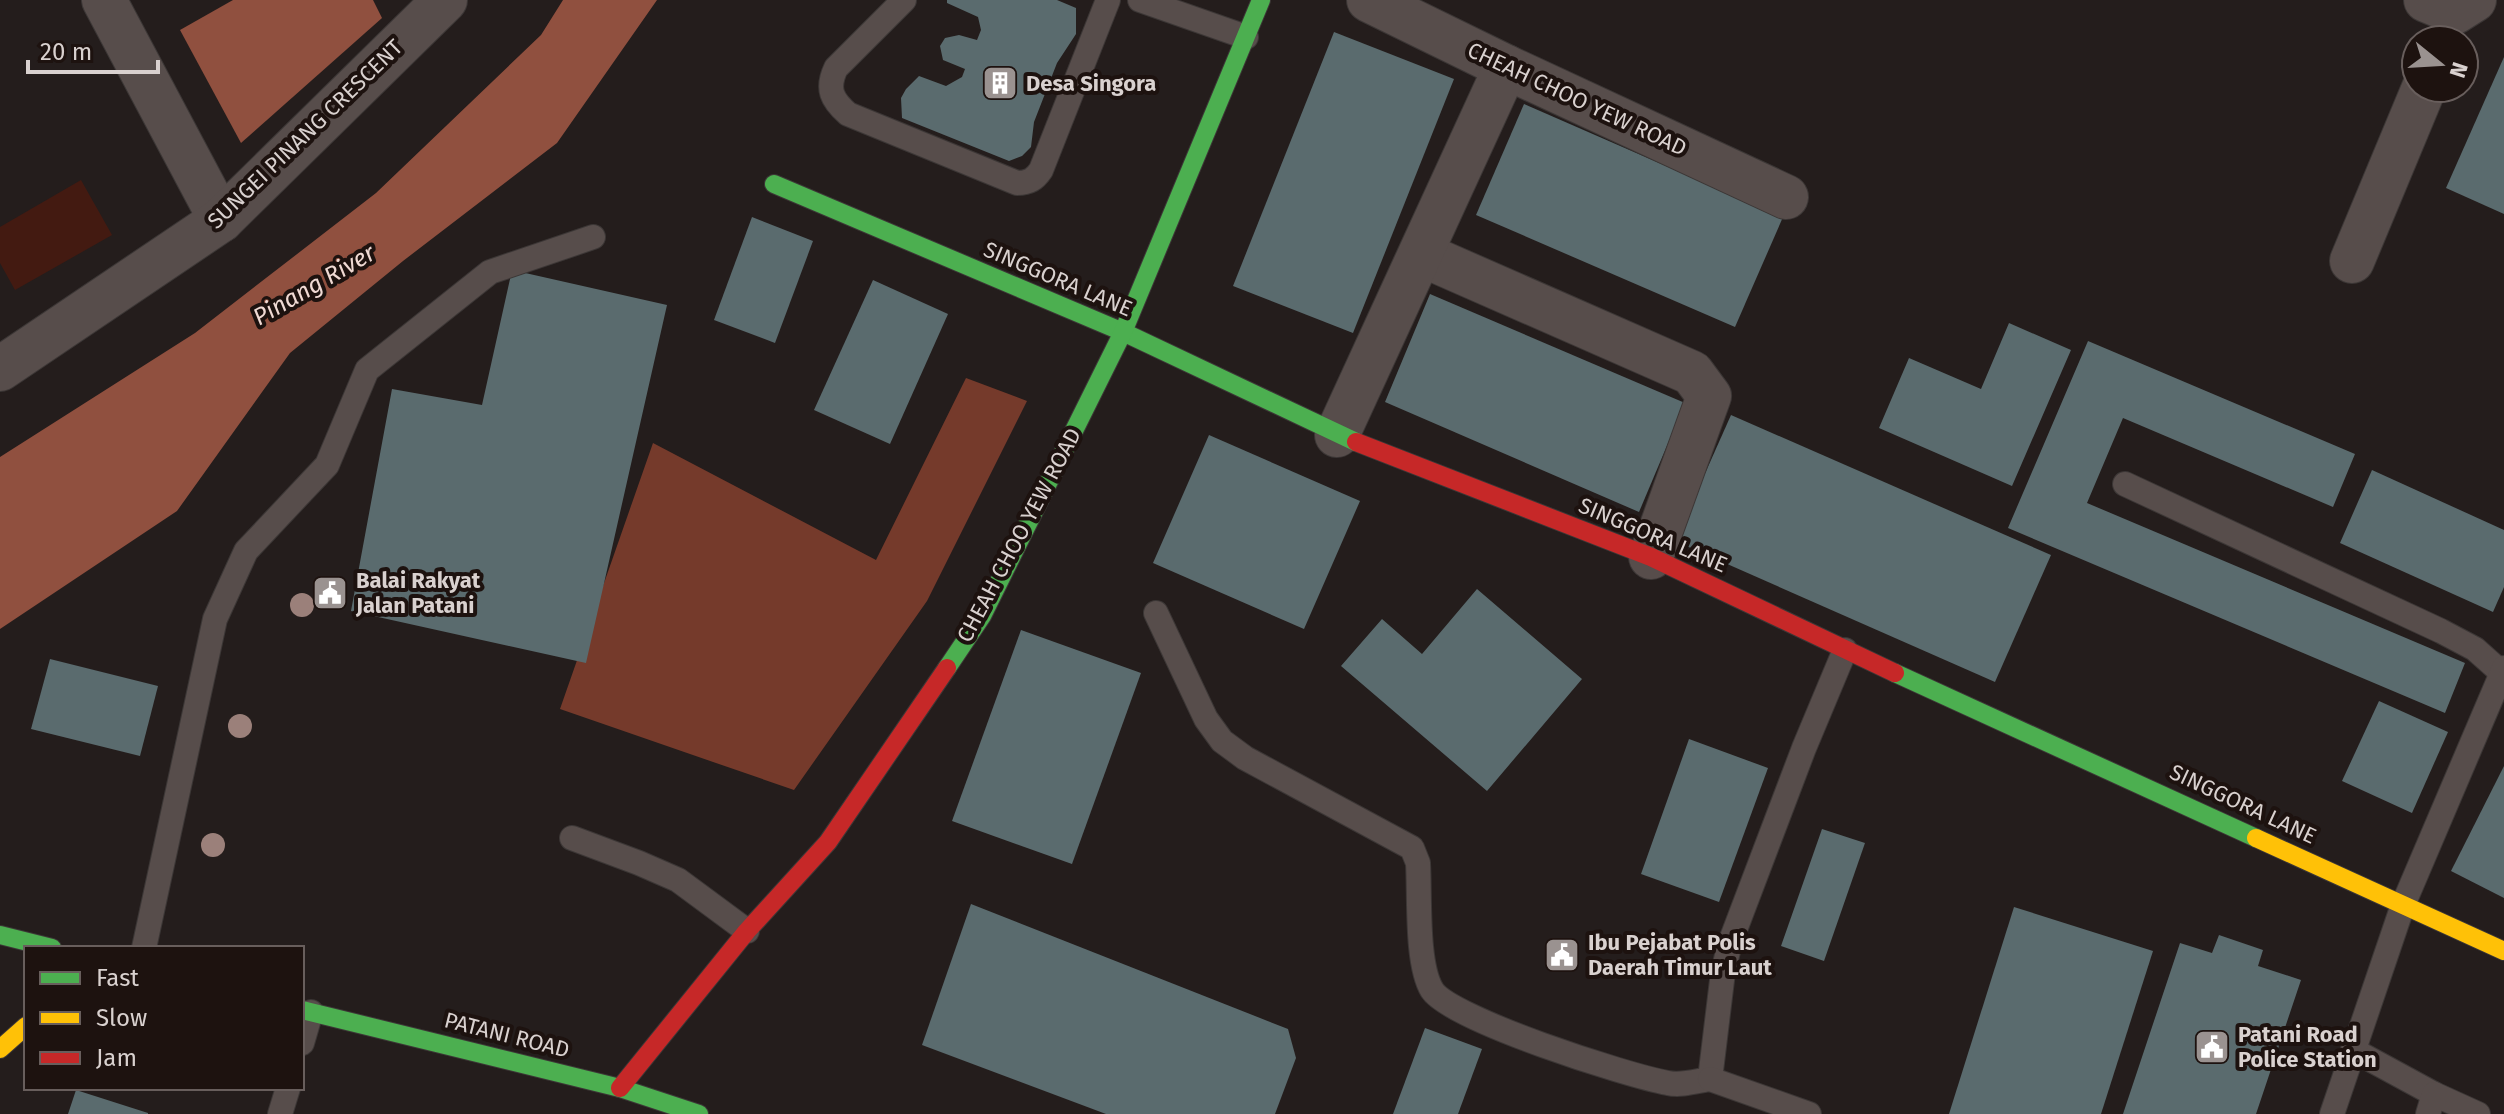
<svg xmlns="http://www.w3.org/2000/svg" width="2504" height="1114" viewBox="0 0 2504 1114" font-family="'Fira Sans',sans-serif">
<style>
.green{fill:#431a11}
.forest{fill:#753a2b}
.water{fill:#90503f}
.building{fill:#5a6b6e}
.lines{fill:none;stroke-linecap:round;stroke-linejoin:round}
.lane-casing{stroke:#3c3736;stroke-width:26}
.street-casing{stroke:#3c3736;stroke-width:46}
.fast-casing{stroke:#3c3736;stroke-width:20}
.slow-casing{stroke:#3c3736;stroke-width:20}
.jam-casing{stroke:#3c3736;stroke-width:20}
.lane{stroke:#574d4b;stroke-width:24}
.street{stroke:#574d4b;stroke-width:44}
.fast{stroke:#4caf50;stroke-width:18}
.slow{stroke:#ffc107;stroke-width:18}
.jam{stroke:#c62828;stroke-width:18}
.tree{fill:#9b807a}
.labels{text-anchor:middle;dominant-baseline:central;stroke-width:8;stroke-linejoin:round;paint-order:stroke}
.poi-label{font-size:22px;font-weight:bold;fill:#d9d1cf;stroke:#1d120f;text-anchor:start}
.street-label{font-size:22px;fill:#d9d1cf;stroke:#1d120f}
.water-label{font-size:24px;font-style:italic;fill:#f0dad4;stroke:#1d120f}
</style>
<rect width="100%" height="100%" fill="#241d1c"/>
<polygon class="green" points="81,180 112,235 15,290 0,263 0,227"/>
<polygon class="forest" points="966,378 1027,401 927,601 794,790 560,709 653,443 876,560"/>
<g class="water">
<polygon points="233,0 373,0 382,18 241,143 180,30"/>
<polygon points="563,0 657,0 557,143 403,261 290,353 177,511 0,629 0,457 195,333 376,193 541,35"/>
</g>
<g class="building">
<polygon points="947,0 1057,0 1076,8 1076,34 1057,63 1034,122 1031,147 1022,156 1009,161 902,118 901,98 906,89 919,76 946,86 962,77 965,69 943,60 940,46 945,38 959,35 977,40 981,30 978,17 947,3"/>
<polygon points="1334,32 1454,79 1353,333 1233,286"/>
<polygon points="2504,57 2504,214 2446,188"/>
<polygon points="1524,104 1783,217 1735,327 1476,215"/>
<polygon points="752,217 813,241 775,343 714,320"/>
<polygon points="512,270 667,305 586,663 351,611 392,389 482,405"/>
<polygon points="873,280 948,314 890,444 814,410"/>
<polygon points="1430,294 1685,403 1639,512 1385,402"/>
<polygon points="2009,323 2071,350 2012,486 1879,428 1909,358 1981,389"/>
<polygon points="2088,341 2355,454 2333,507 2123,418 2087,503 2465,663 2445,713 2008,528"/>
<polygon points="1731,415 2051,555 1995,682 1675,541"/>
<polygon points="1209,435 1360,501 1304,629 1153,563"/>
<polygon points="2372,470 2504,530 2504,587 2493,612 2340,543"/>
<polygon points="1477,589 1582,679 1487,791 1341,666 1382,619 1422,654"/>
<polygon points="1021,630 1141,673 1072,864 952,821"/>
<polygon points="50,659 158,686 140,756 31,729"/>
<polygon points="2379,701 2448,732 2412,813 2342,781"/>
<polygon points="1689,739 1768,768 1719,902 1641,874"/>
<polygon points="2504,766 2504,898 2451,871"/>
<polygon points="1822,829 1865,843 1824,961 1781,946"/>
<polygon points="971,904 1288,1029 1296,1058 1275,1114 1106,1114 922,1045"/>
<polygon points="2014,907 2153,951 2101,1114 1949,1114"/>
<polygon points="2219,935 2263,950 2258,966 2301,980 2256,1114 2123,1114 2180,943 2212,953"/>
<polygon points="1425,1028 1482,1049 1458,1114 1393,1114"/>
<polygon points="76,1090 148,1113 148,1114 68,1114"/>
</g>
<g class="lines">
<g class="lane-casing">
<g id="lane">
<path d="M 904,0 L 836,68 C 826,89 832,100 848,114 L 1017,183 C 1029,183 1035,179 1041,170 L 1108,0"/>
<polyline points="1140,0 1246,37"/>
<polyline points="2125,484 2441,631 2475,649 2502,673"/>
<path d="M 1156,613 L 1206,719 L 1222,741 L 1245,758 L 1412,848 L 1418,863 C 1420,896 1416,964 1432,990 C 1450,1019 1628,1076 1668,1083 C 1681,1086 1697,1081 1710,1079 L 1723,972 L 1730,943 L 1804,748 L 1845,650"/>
<polyline points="572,838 639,863 678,880 747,931"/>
<polyline points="144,948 215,619 246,551 327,465 367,370 490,272 593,237"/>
<polyline points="302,1043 311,1012"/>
<polyline points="2353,1050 2434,1094"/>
<polyline points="1710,1079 1809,1114"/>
<polyline points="280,1114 288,1088"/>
<polyline points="2332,1114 2403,905 2504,668"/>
<polyline points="2428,1114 2434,1094 2478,1114"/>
</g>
</g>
<g class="street-casing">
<g id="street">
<polyline points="104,0 221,220"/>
<polyline points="1369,0 1506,67 1786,197"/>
<polyline points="2426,0 2455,12 2474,0"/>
<polyline points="1421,254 1692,373 1709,396 1651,557"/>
<polyline points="2352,261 2424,88"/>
<polyline points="0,369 221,220 445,0"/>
<polyline points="1337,435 1506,67"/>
</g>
</g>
<g class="fast-casing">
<g id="fast">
<polyline points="774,184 1123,332 1356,442"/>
<polyline points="947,668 982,616 1123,332 1261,0"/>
<polyline points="1895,673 2256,838"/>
<polyline points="0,935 52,948"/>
<polyline points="302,1010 620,1088 699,1114"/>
</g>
</g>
<g class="slow-casing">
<g id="slow">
<polyline points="2256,838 2504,951"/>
<polyline points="0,1049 26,1026"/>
</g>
</g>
<g class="jam-casing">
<g id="jam">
<polyline points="1356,442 1651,557 1895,673"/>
<polyline points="620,1088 747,931 828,842 947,668"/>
</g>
</g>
<use href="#lane" class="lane"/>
<use href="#street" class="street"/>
<use href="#fast" class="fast"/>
<use href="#slow" class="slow"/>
<use href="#jam" class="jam"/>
</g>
<g class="tree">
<circle cx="302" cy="605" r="12"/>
<circle cx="240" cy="726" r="12"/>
<circle cx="213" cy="845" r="12"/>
</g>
<defs>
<g id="building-square" transform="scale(1.8)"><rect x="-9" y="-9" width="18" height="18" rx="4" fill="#9a9290" stroke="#1d120f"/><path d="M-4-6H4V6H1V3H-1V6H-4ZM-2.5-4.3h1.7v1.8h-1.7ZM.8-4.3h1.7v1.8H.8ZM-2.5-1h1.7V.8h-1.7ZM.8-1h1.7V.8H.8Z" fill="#fff"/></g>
<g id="civic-square" transform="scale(1.8)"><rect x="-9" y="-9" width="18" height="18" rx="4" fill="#9a9290" stroke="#1d120f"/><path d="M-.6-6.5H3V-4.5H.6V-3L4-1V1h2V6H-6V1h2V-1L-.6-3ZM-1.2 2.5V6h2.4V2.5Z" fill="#fff"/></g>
</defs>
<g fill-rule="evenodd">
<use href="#building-square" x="1000" y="83"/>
<use href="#civic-square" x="330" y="593"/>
<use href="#civic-square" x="1562" y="955"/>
<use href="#civic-square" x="2212" y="1047"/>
</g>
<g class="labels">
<g class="poi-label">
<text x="1026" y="83">Desa Singora</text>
<text x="356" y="580">Balai Rakyat<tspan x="356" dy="25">Jalan Patani</tspan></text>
<text x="1588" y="942">Ibu Pejabat Polis<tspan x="1588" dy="25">Daerah Timur Laut</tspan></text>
<text x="2238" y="1034">Patani Road<tspan x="2238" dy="25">Police Station</tspan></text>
</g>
<g class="street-label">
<text transform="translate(1577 99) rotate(25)">CHEAH CHOO YEW ROAD</text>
<text transform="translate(305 134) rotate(-44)">SUNGEI PINANG CRESCENT</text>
<text transform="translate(1058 279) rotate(23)">SINGGORA LANE</text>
<text transform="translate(1019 535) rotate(-62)">CHEAH CHOO YEW ROAD</text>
<text transform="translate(1653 535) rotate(23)">SINGGORA LANE</text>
<text transform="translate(2243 804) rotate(25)">SINGGORA LANE</text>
<text transform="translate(507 1035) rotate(14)">PATANI ROAD</text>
</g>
<g class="water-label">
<text transform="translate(314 285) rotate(-30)">Pinang River</text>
</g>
</g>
<rect x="24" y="946" width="280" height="144" fill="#1d120f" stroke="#685e5c" stroke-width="2"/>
<rect x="40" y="972" width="40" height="12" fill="#4caf50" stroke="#685e5c" stroke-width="2"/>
<text x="96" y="986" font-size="24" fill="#d9d1cf">Fast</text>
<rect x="40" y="1012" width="40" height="12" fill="#ffc107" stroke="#685e5c" stroke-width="2"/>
<text x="96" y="1026" font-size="24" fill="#d9d1cf">Slow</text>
<rect x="40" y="1052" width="40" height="12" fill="#c62828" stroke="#685e5c" stroke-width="2"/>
<text x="96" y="1066" font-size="24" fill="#d9d1cf">Jam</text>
<g transform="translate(2440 64) rotate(108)"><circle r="38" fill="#1d120f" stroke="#685e5c" stroke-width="2"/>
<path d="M0-6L14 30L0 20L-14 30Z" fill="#9a9290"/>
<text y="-12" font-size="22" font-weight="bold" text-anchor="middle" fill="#d9d1cf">N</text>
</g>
<path d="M28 60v12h130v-12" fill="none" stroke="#d9d1cf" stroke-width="4"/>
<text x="40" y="60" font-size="24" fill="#d9d1cf" stroke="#1d120f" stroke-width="6" paint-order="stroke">20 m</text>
</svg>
